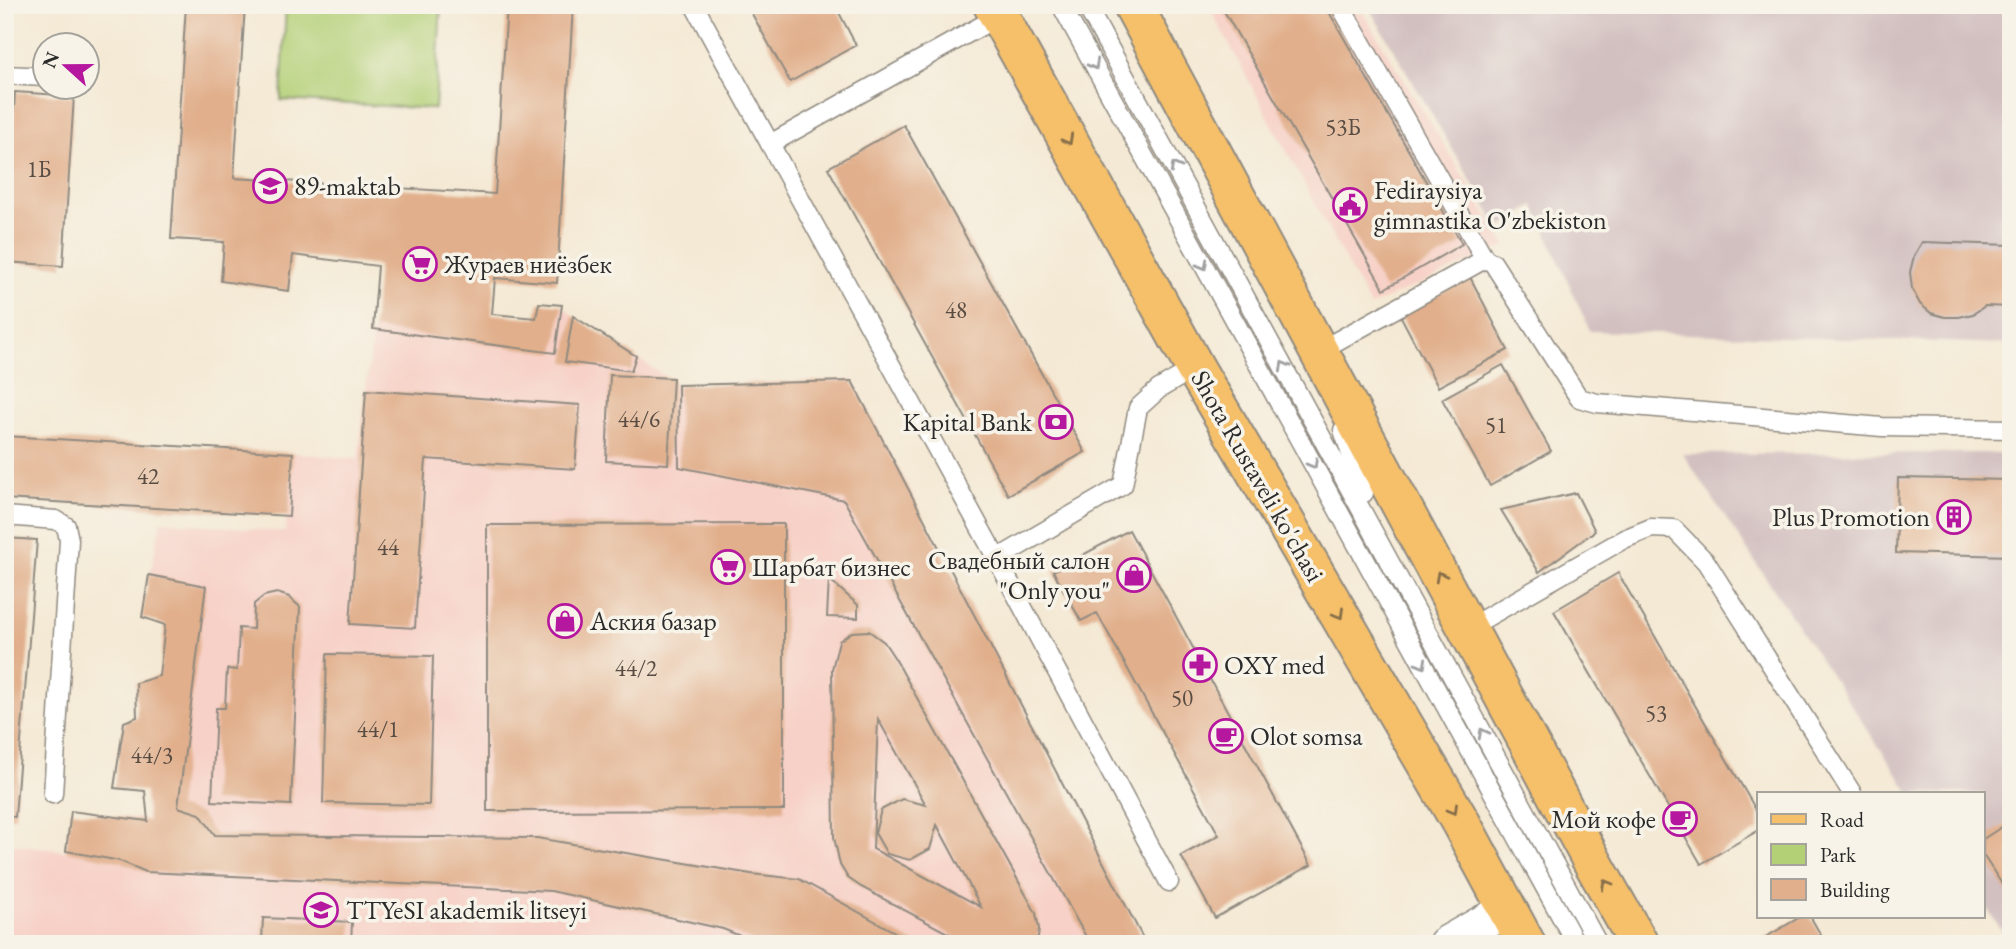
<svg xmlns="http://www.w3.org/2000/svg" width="2016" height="949" viewBox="0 0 2016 949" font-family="'EB Garamond',serif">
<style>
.built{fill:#f7d1c7}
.industrial{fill:#d2bfc0}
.green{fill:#b3d077;stroke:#6f7e51;stroke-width:2}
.building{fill:#e1af8b;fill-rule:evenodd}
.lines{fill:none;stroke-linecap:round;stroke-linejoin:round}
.service-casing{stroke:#908a80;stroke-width:21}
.minor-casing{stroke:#908a80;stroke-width:38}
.primary-casing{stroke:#908a80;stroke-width:42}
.service{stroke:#fff;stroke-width:18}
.minor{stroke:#fff;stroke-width:35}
.primary{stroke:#f6c06b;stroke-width:38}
.oneway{stroke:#a0a0a0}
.oneway2{stroke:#866e48}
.labels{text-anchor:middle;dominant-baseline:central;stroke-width:7;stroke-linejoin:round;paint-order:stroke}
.number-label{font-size:23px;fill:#584c43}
.poi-label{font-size:26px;fill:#2b2b2b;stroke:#f7f3e8;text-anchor:start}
.street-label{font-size:26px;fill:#2b2b2b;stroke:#f7f3e8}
</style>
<rect width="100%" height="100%" fill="#f7f3e8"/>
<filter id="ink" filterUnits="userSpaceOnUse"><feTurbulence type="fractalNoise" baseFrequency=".0143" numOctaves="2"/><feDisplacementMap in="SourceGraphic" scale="14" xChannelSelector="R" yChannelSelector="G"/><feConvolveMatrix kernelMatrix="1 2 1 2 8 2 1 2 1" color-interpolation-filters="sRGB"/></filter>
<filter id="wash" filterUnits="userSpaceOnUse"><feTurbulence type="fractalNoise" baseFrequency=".00686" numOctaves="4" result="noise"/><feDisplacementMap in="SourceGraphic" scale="28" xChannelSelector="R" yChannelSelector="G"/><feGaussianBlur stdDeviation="1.57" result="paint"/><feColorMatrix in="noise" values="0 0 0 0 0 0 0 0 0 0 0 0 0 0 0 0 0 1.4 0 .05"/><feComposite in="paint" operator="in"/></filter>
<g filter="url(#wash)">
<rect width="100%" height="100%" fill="#f4e9d4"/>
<g class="built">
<polygon points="1208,5 1358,5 1506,246 1370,306"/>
<polygon points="562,305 573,316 678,385 852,380 1146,944 5,944 5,843 66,851 71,811 147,820 144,791 114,788 124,722 137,717 136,683 159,676 165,625 142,617 161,521 285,532 293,453 358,459 373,329 555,353"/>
</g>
<g class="industrial">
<polygon points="1371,5 2011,5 2011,344 1590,331 1534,205 1499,228 1372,13"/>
<polygon points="1985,453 2011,455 2011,944 1983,903 1983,793 1910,793 1683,454"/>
</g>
<polygon class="green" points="286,5 441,5 435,109 281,100"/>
<g id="blocks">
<g class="building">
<polygon points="186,5 245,5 234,178 495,194 507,5 573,5 557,283 495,278 492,314 536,318 539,303 562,305 555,353 373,329 378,266 293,255 289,291 221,281 224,242 171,239"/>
<polygon points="747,5 835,5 856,45 790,82"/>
<polygon points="1233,5 1325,5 1462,244 1384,289 1224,11"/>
<polygon points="15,92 74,96 63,266 5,262"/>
<polygon points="904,125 1085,452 1008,495 828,168"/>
<polygon points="1922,242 2011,245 2011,307 1985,306 1973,314 1959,317 1945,317 1931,313 1920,304 1912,289 1910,272 1914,256"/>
<polygon points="1470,277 1508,350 1438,387 1400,315"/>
<polygon points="573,316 636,356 631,371 565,362"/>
<polygon points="1503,365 1551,451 1490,486 1442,399"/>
<polygon points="610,375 673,378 668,464 606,461"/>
<polygon points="852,381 1146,944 1090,944 844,500 679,467 678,385"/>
<polygon points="366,390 580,405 575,469 426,459 415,628 350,624"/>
<polygon points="5,436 293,453 289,516 5,499"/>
<polygon points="1898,478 2011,480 2011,556 1896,553"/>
<polygon points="1576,493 1595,531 1539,572 1501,510"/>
<polygon points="784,524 784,810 487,811 487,525"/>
<polygon points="1129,530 1311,865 1215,918 1181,856 1219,835 1097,613 1081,621 1053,571"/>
<polygon points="5,538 37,540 15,817 5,816"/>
<polygon points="1618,573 1759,815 1759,830 1701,864 1554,611"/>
<polygon points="149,575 206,586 178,807 200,814 215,835 537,838 751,874 799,879 916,944 760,944 723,929 551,891 146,872 120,861 66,851 71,811 148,821 145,791 114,788 124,722 137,717 136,683 159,676 165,625 142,617"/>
<polygon points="829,579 858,605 858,618 827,617"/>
<polygon points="277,593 289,597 300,607 291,805 212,801 216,708 225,708 227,669 237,670 239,628 253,629 254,604 264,596"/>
<path d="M 869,631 L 884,642 L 896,660 L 1036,913 L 1039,929 L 1037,944 L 968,944 L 861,887 L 848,878 L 840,865 L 834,837 L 832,669 L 839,641 L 852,632 ZM 878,719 L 926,805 L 902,799 L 881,810 L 875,833 L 887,854 L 910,860 L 930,849 L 937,825 L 981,907 L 873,849 Z"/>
<polygon points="327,654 433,656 429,805 323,803"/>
<polygon points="2011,821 2011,898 1983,855 1983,839"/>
<polygon points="1802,916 1810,916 1826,944 1754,944"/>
<polygon points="263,918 352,922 351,944 262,944"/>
</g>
</g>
</g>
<g filter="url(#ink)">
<use href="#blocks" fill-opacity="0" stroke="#908a80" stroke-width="2"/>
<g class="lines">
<g class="service-casing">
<g id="service">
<polyline points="694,5 997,559 1169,882"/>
<polyline points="1061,5 1576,944"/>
<polyline points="1086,5 1598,944"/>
<polyline points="1341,7 1485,259"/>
<polyline points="5,75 46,77"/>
<polyline points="770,144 999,16"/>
<polyline points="1320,356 1319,351 1485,259 1493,263 1579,398 1597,403 1882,427 2011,429"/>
<polyline points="1343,430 1364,493"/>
<polyline points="5,516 56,520 66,526 69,540 53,794"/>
<polyline points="997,559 1123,485 1138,408 1159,389 1195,368"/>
<polyline points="1468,628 1624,539 1651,528 1674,529 1706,562 1852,793"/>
</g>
</g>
<g class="minor-casing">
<polyline id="minor" points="1446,944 1508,909"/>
</g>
<g class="primary-casing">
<g id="primary">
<polyline points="993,5 1195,368 1461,823 1526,944"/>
<polyline points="1133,5 1592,861 1639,944"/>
</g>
</g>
<use href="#service" class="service"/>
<use href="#minor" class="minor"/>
<use href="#primary" class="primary"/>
</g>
<defs><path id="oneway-chevron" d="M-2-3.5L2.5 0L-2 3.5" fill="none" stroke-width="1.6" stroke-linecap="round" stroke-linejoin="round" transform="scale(1.75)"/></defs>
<g class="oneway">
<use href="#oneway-chevron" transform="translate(1094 65) rotate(61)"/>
<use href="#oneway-chevron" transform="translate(1175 167) rotate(-119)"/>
<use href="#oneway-chevron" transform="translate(1203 265) rotate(61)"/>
<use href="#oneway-chevron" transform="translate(1284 366) rotate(-119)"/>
<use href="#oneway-chevron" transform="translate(1313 464) rotate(61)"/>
<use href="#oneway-chevron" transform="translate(1422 664) rotate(61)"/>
<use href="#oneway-chevron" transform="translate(1483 733) rotate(-118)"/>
</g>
<g class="oneway2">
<use href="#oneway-chevron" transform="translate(1068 140) rotate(61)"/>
<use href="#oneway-chevron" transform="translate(1440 576) rotate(-118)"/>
<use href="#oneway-chevron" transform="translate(1339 614) rotate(60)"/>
<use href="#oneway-chevron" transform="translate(1453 810) rotate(60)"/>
<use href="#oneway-chevron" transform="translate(1606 884) rotate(-120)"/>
</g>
</g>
<defs>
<g id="school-ring" transform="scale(1.75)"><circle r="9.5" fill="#f7f3e8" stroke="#b5179e" stroke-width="1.5"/><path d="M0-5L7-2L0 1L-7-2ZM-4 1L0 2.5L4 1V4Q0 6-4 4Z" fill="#b5179e"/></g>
<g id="civic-ring" transform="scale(1.75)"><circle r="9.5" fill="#f7f3e8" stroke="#b5179e" stroke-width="1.5"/><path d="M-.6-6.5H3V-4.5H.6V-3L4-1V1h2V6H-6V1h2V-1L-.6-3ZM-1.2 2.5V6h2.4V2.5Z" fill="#b5179e"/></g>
<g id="supermarket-ring" transform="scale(1.75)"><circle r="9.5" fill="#f7f3e8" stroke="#b5179e" stroke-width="1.5"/><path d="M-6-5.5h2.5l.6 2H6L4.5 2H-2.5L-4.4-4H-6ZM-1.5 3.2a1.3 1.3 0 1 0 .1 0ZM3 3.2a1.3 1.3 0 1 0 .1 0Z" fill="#b5179e"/></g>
<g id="bank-ring" transform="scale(1.75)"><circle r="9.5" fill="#f7f3e8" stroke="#b5179e" stroke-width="1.5"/><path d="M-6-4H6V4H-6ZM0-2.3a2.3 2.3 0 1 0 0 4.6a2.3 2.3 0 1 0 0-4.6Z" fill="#b5179e"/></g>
<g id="building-ring" transform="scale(1.75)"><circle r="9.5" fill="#f7f3e8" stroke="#b5179e" stroke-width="1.5"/><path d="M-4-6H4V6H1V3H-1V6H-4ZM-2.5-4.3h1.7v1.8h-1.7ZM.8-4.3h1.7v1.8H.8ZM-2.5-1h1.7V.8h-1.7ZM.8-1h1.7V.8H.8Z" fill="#b5179e"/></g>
<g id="shop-ring" transform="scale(1.75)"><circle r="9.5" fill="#f7f3e8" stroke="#b5179e" stroke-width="1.5"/><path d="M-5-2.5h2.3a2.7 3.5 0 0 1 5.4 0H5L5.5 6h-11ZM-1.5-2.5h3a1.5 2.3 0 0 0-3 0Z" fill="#b5179e"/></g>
<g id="pharmacy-ring" transform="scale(1.75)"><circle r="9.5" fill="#f7f3e8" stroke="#b5179e" stroke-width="1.5"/><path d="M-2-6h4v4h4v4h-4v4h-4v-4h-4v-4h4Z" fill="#b5179e"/></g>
<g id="cafe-ring" transform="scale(1.75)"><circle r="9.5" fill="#f7f3e8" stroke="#b5179e" stroke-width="1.5"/><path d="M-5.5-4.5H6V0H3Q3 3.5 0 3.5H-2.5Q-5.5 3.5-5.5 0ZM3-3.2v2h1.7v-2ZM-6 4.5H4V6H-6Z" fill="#b5179e"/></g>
<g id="university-ring" transform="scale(1.75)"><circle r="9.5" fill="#f7f3e8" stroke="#b5179e" stroke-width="1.5"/><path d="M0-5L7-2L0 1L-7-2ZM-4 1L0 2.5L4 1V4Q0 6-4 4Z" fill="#b5179e"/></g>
</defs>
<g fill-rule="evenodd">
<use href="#school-ring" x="270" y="186"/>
<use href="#civic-ring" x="1350" y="205"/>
<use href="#supermarket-ring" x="420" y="264"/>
<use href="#bank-ring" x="1056" y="422"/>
<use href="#building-ring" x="1954" y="517"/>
<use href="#supermarket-ring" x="728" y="567"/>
<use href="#shop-ring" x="1134" y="575"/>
<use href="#shop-ring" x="565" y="621"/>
<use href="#pharmacy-ring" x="1200" y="665"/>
<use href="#cafe-ring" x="1226" y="736"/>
<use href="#cafe-ring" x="1680" y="819"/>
<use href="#university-ring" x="321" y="910"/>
</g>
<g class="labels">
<g class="number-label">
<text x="1343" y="127">53Б</text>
<text x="39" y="169">1Б</text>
<text x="956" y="310">48</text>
<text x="639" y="419">44/6</text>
<text x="1496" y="425">51</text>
<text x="148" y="476">42</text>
<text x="388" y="547">44</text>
<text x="636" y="668">44/2</text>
<text x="1182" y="698">50</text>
<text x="1656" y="713">53</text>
<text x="378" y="729">44/1</text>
<text x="152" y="755">44/3</text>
</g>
<g class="poi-label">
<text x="294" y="186">89-maktab</text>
<text x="1374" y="190">Fediraysiya<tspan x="1374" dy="30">gimnastika O'zbekiston</tspan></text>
<text x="444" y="264">Жураев ниёзбек</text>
<text x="1032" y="422" text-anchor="end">Kapital Bank</text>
<text x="1930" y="517" text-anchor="end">Plus Promotion</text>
<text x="1110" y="560" text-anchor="end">Свадебный салон<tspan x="1110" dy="30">"Only you"</tspan></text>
<text x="752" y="567">Шарбат бизнес</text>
<text x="590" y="621">Аския базар</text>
<text x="1224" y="665">OXY med</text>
<text x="1250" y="736">Olot somsa</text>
<text x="1656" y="819" text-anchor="end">Мой кофе</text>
<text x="346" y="910">TTYeSI akademik litseyi</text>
</g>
<g class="street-label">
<text transform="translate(1258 476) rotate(60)">Shota Rustaveli ko'chasi</text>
</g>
</g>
<rect width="2016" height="949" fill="none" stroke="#f7f3e8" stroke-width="28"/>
<rect x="1757" y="792" width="228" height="126" fill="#f7f3e8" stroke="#a5a39c" stroke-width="2"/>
<rect x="1771" y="814" width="35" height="10" fill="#f6c06b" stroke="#a5a39c" stroke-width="2"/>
<text x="1820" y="827" font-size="21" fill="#2b2b2b">Road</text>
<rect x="1771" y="844" width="35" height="21" fill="#b3d077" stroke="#a5a39c" stroke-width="2"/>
<text x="1820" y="862" font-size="21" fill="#2b2b2b">Park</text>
<rect x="1771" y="879" width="35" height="21" fill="#e1af8b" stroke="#a5a39c" stroke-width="2"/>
<text x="1820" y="897" font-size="21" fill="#2b2b2b">Building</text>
<g transform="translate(66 66) rotate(291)"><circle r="33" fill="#f7f3e8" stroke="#a5a39c" stroke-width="2"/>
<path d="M0-5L12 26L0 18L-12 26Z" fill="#b5179e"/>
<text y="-10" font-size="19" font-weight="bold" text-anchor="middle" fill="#2b2b2b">N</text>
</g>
</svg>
